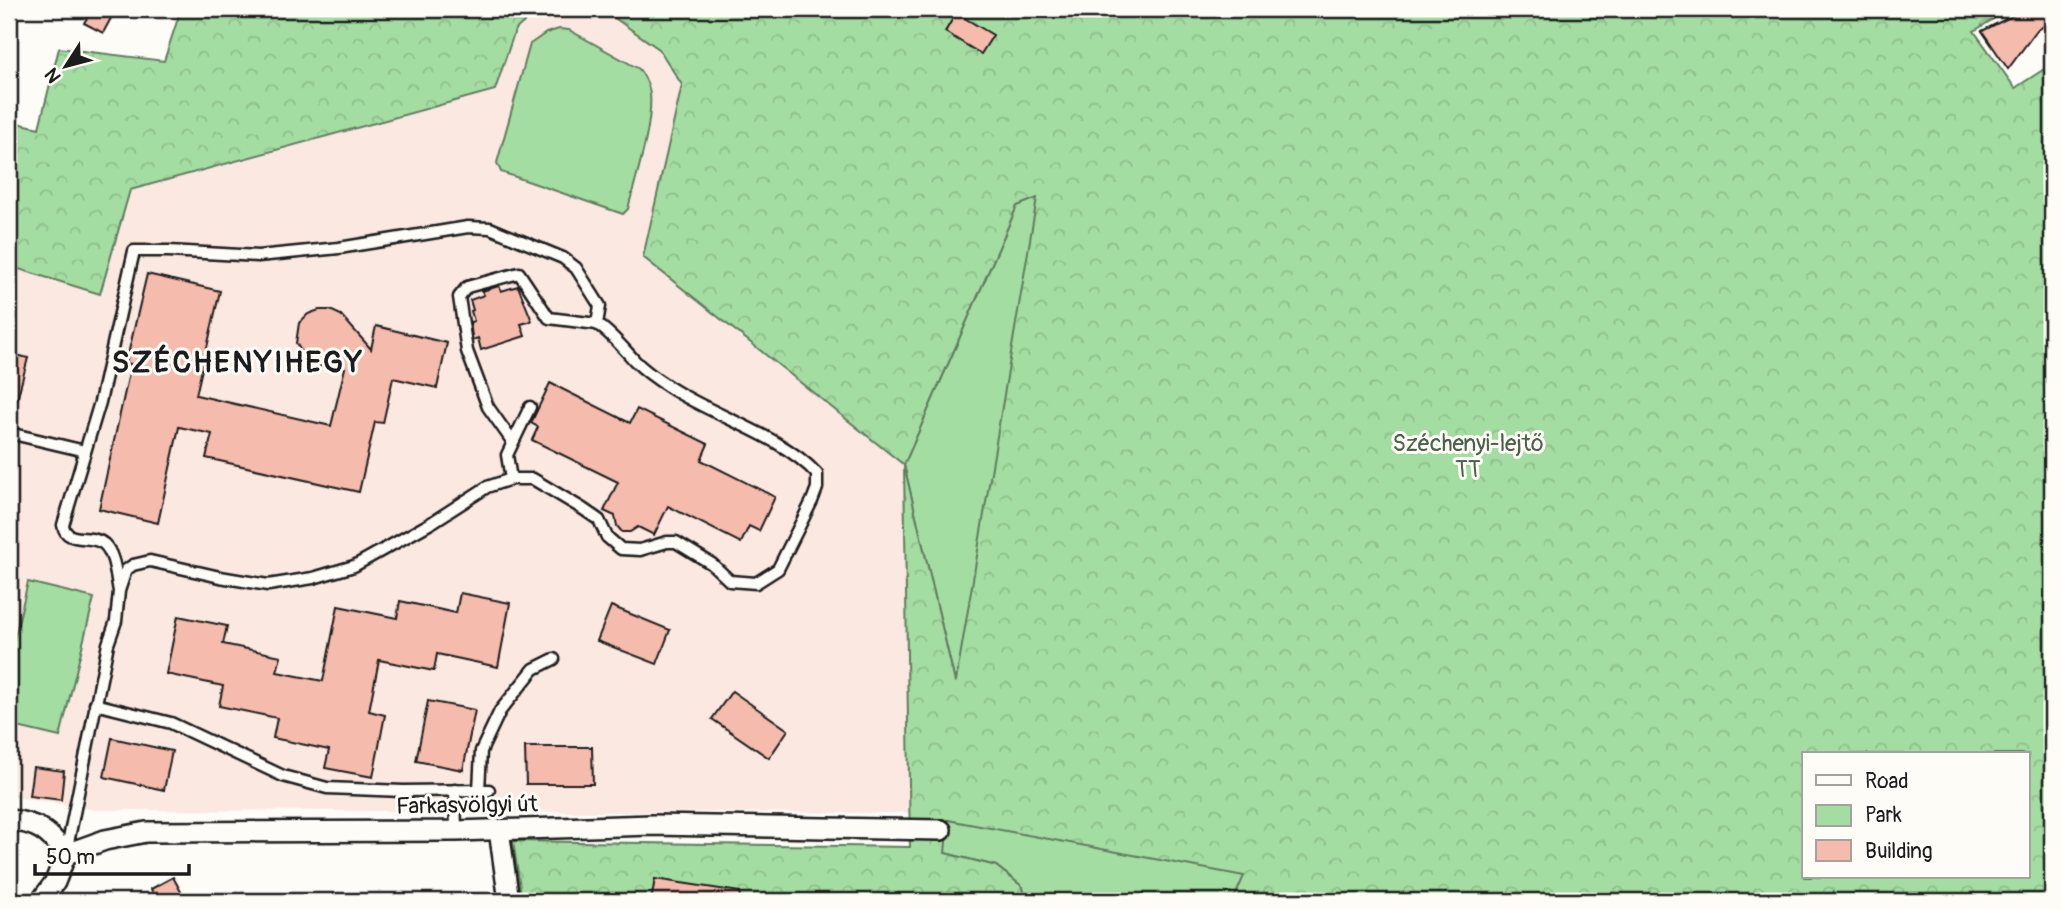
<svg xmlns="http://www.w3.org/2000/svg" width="2061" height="910" viewBox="0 0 2061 910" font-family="Pangolin,sans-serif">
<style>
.built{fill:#fbe8e0}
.green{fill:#a4dda2;stroke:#607c5f;stroke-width:2}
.forest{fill:url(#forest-crowns);stroke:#607c5f;stroke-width:2;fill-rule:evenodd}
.building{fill:#f5bbac;stroke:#1c1c1c;stroke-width:2}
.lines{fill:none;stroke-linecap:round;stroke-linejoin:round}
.service-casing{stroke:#1c1c1c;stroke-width:15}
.minor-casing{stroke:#1c1c1c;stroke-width:24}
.service{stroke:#fdfcf7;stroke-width:10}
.minor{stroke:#fdfcf7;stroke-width:19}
.labels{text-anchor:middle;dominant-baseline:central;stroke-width:6;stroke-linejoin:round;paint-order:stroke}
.park-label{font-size:23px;fill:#4c604b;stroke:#fdfcf7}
.street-label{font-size:23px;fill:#1c1c1c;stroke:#fdfcf7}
.district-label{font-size:30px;font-weight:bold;letter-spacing:2px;fill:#1c1c1c;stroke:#fdfcf7}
</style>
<defs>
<pattern id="forest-crowns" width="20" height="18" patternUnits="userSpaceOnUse" patternTransform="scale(1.75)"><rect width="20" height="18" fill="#a4dda2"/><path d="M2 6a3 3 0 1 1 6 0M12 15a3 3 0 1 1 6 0" fill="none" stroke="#8dbd8b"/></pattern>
</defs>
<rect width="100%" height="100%" fill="#fdfcf7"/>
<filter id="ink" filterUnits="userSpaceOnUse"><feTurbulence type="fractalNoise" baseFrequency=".0143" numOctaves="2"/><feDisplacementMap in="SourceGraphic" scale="14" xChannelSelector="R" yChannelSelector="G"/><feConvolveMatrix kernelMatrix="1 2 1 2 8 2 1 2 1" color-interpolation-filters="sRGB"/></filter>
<g filter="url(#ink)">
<polygon class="built" points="484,9 708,9 948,409 912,813 96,810 9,796 9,267 100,294 130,190"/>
<g class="green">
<path d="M 559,29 L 569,30 L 639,69 C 645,77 649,84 650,94 C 653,126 636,176 628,209 L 623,214 L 501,172 L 497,163 L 530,44 L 546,33 Z"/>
<polygon points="1132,159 1254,856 1233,901 1025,901 1023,887 996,866 945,853 946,823 975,767 904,465 1017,206"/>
<polygon points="28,582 94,598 60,737 9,725 9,661"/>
</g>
<g class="forest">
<polygon points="181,9 539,9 515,30 495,90 130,190 100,294 9,266 9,121 39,128 59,48 164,61"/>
<path d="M 589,9 L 2010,9 L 1974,31 L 2015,88 L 2052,64 L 2052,901 L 1233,901 L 1244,876 L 948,820 L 945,853 L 996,866 L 1023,887 L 1025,901 L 522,901 L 513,841 L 910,847 L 904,465 L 643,257 L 682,85 L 659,49 L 613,17 ZM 1037,198 L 956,681 L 955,682 L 904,465 L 1017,206 ZM 1804,754 L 2028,754 L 2028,877 L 1804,877 Z"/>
</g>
<g class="building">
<polygon points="92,9 116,9 103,33 84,23"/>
<polygon points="2026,9 2052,9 2052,21 2037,30 2008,69 1982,31"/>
<polygon points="956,13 993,35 981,54 945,32"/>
<polygon points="147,274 220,291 196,395 331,426 345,368 317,366 307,361 296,343 299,323 308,314 319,310 330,310 341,315 371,349 376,326 447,343 437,388 393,378 383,423 375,422 359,492 206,458 212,434 179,427 158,523 99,509 131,364 126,363"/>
<polygon points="499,286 501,291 518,286 532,321 521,324 525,336 481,350 478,338 473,340 472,337 470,322 474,321 471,311 473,310 470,300 484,295 482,291"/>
<polygon points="9,353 28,358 14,411 9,410"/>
<polygon points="550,383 630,423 637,409 708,444 701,460 775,497 759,531 749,526 741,543 668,506 654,535 638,527 630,532 622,532 617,526 615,516 604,511 618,482 532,440 538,427 531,423"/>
<polygon points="460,593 510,603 498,667 437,654 434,671 379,660 369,711 385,715 373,777 325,768 329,750 273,738 277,718 219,706 223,686 166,674 178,616 227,626 223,644 281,656 277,672 323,681 338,606 397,618 400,601 456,613"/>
<polygon points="611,606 670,630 657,664 597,641"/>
<polygon points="732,691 788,730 769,758 712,719"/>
<polygon points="428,701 475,710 463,770 416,761"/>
<polygon points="112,738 172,751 164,790 104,777"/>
<polygon points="525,747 592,747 593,784 526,784"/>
<polygon points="33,767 64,771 61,800 29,796"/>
<polygon points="173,877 186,901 157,901 151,889"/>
<polygon points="655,879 740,892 739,901 651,901"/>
</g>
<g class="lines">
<g class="service-casing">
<g id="service">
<polyline points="9,433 85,451"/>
<polyline points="512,441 488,407 467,351 459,297 467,287 519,273 549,318 597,324"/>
<polyline points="511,479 507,455 530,407"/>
<polyline points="95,704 171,723 283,776 327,788 403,791 489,790"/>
<polyline points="455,790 456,831"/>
<polyline points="479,790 481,751 500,711 534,669 554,659"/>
<path d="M 66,853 L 108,644 L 116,621 L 119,591 L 126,570 L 133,565 L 150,561 L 220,577 L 268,585 L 313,578 L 354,566 L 431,523 L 487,487 L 511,479 L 533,479 L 583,509 L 599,520 L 607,537 L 621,549 L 640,550 L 667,542 L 676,542 L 712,564 L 730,581 L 756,583 L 778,569 L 812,501 L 817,488 L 817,474 C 781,435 715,417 669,387 C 658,380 645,371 635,361 C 623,348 612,334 597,324 L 600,306 L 576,268 L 563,258 L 490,228 L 468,227 L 339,248 L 258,256 L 169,251 L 134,251 L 100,402 L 63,525 C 66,545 91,533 104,544 C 115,554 116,577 119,591"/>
</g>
</g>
<g class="minor-casing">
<g id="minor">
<path d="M 9,820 C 38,823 48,831 66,854"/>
<polyline points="499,830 509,901"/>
<polyline points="66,854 105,840 146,832 456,831 652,825 941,830"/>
<polyline points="41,901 55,882 66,854"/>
</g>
</g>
<use href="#service" class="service"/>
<use href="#minor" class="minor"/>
</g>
</g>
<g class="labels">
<g class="park-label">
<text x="1468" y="443">Széchenyi-lejtő<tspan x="1468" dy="26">TT</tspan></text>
</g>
<g class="street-label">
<text transform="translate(467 805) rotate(-1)">Farkasvölgyi út</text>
</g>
<g class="district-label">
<text x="238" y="362">SZÉCHENYIHEGY</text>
</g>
</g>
<rect width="2061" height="910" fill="none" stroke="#fdfcf7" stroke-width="35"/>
<rect x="18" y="18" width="2026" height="875" fill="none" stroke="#1c1c1c" stroke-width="2.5" filter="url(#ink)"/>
<rect x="1802" y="752" width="228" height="126" fill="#fdfcf7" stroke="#a3a29f" stroke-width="2"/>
<rect x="1816" y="775" width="35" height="10" fill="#fdfcf7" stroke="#a3a29f" stroke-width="2"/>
<text x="1865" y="788" font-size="21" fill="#1c1c1c">Road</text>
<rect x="1816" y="805" width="35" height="21" fill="#a4dda2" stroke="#a3a29f" stroke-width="2"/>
<text x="1865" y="822" font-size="21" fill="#1c1c1c">Park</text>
<rect x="1816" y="840" width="35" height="21" fill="#f5bbac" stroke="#a3a29f" stroke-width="2"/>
<text x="1865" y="858" font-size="21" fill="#1c1c1c">Building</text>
<g transform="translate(66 66) rotate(234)" stroke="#fdfcf7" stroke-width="5" paint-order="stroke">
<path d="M0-5L12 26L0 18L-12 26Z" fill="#1c1c1c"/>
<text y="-10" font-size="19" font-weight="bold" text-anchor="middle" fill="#1c1c1c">N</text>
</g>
<path d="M35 864v10h154v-10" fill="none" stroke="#1c1c1c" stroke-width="3.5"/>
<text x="46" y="864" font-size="21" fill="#1c1c1c" stroke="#fdfcf7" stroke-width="5" paint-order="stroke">50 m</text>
</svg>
